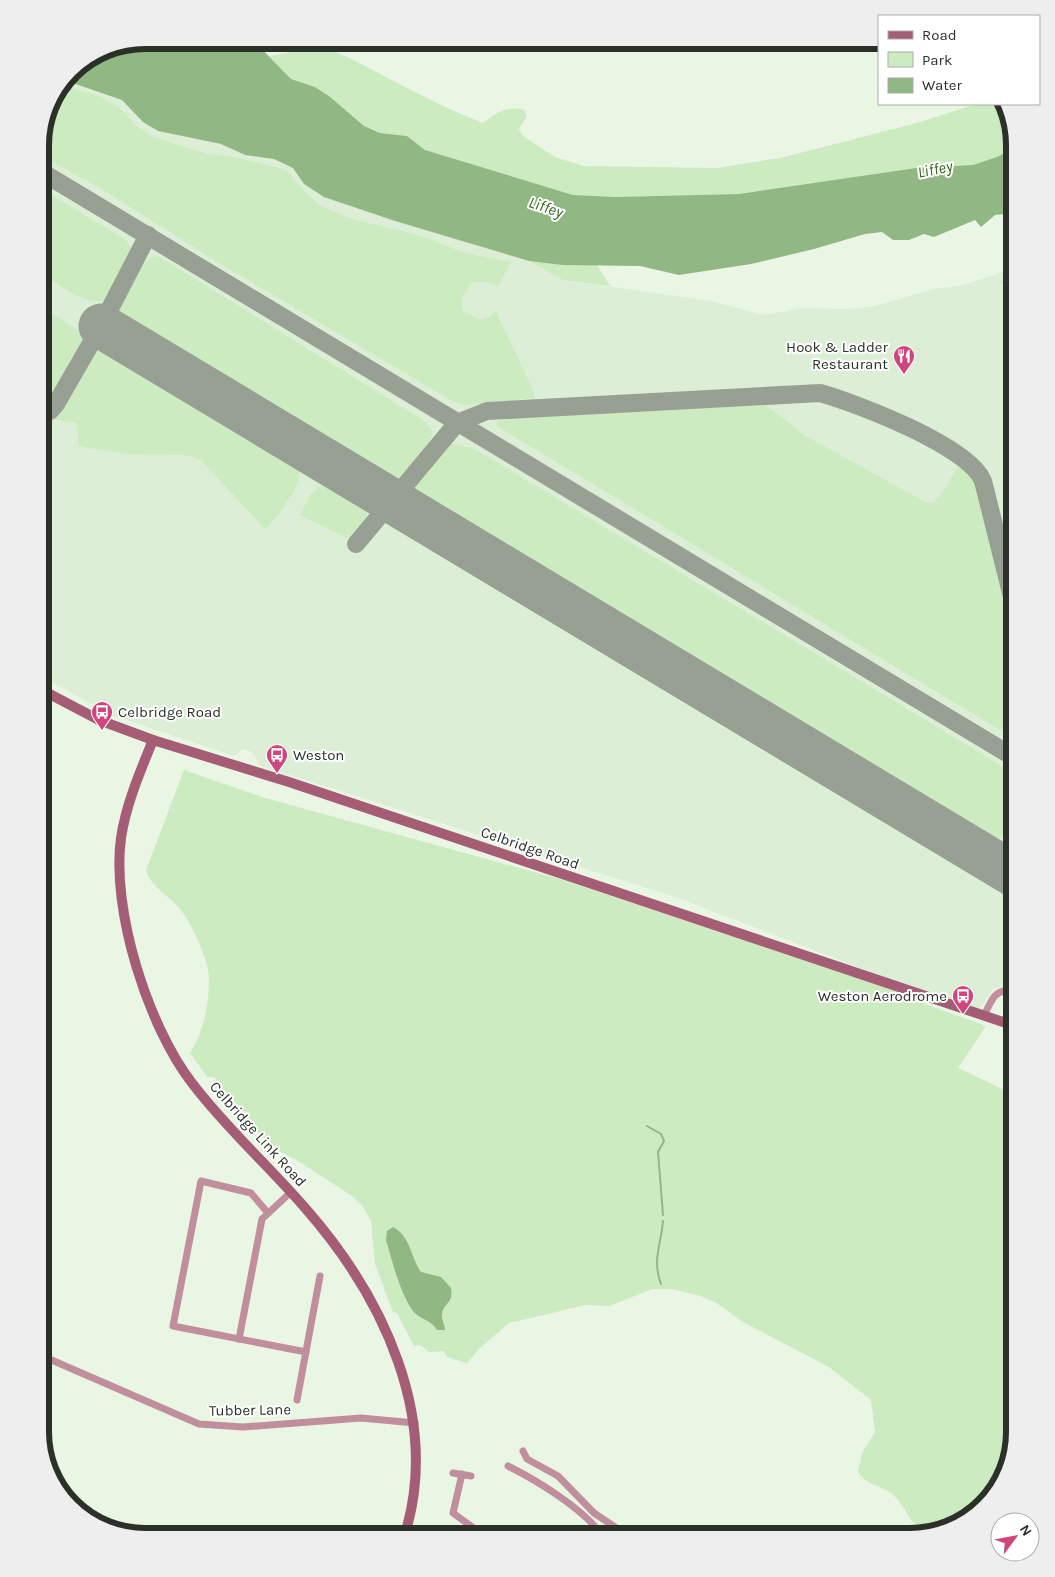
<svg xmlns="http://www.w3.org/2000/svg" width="1055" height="1577" viewBox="0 0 1055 1577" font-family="Karla,sans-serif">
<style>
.built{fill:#dceed5}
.green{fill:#cdebc1}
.water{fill:#91b782}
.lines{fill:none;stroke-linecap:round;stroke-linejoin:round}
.stream{stroke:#91b782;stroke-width:2}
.taxiway{stroke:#97a093;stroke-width:18}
.runway{stroke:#97a093;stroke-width:45}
.street{stroke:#c18e9e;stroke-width:7}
.secondary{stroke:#a55d76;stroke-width:10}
.labels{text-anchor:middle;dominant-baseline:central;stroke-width:4;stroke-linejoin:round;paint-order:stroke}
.poi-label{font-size:15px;fill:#2b3029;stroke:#fff;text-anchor:end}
.street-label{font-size:15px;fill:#2b3029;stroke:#fff}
.water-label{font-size:16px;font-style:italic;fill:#34631c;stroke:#fff}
.rim{fill:none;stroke:#2b3029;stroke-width:6}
</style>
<rect width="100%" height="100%" fill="#e9f6e4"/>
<polygon class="built" points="64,80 122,100 143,122 158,131 221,144 245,155 274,159 293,168 304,184 324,197 395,221 529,261 564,280 711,301 763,315 804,308 848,309 875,306 934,289 963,285 1015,268 1015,984 994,988 977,1013 678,898 261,766 252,752 243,749 234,756 114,716 40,676 40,138 48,104"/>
<g class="green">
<path d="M 291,40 C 332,44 371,70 407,88 C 432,101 457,113 483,123 C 496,113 508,105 524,110 L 527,116 L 519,129 L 523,136 L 555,157 L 584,166 L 717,168 L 780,158 L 917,123 L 976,104 L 1004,104 L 1015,150 L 1003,158 L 973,165 L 916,168 L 739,194 L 615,197 L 573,195 L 425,150 L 407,136 L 380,133 L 364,126 L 329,96 L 315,87 L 291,79 L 269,56 L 288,53 Z"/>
<path d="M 61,85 L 96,95 L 119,107 L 140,129 L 153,137 L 208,154 L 235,157 L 283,169 L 290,174 L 307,194 L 321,206 L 352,219 L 418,235 L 465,253 L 511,262 L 498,287 L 489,282 L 472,282 L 462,297 L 462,310 L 480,320 L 489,317 L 496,312 L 534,392 L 535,398 L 465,405 L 452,401 L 211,258 L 100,188 L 40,155 C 40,128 46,107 61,85 Z"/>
<path d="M 40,188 L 126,240 L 131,248 L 129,258 L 106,299 C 86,309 57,282 40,271 Z"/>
<path d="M 158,256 L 426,422 L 433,432 C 428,450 410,469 395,479 L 388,477 L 317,437 L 128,319 L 120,312 L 120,307 C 129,289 136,260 158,256 Z"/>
<polygon points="529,261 597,265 610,286 563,280"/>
<polygon points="1015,277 1015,294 1000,282"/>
<path d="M 40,306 L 89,337 C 88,346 59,397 52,402 C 48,404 44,404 40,404 Z"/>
<path d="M 103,344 L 298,463 C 308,480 278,515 268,527 L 264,528 L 201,460 L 185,455 L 128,454 L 82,447 L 79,446 L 77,423 L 53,419 L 55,411 L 92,349 Z"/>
<polygon points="761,401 804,435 925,502 933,503 942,494 958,466 970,473 981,498 1015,640 1015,739 497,426 497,422 505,416"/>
<path d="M 452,444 L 472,448 L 483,454 L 1015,774 C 1015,797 1023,845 987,838 L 683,658 L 415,493 L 413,490 L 446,447 Z"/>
<path d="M 329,479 C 340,486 374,501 366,517 C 362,524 353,532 347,538 L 300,515 L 310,495 Z"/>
<path d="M 184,770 L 262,797 L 563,880 L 724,934 L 831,962 L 928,1005 L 986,1026 L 958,1068 L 1015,1095 L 1015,1433 L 1001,1485 L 962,1523 L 929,1532 C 923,1528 914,1524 910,1518 C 904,1509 900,1500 891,1493 C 879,1484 867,1486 858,1472 L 862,1453 L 875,1432 L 871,1400 L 829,1367 L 743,1322 L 715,1302 L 700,1296 L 673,1289 L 653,1289 L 609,1306 L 586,1305 L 509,1323 L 478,1350 L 467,1363 L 447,1357 L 443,1351 L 429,1352 L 420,1345 L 414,1346 L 397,1313 L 393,1312 L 375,1264 L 371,1221 L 362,1205 L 352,1196 L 298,1161 L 273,1148 L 215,1088 L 219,1083 L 214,1077 L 207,1077 L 190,1053 C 203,1034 209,1004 209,980 C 210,963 193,927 183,913 C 172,896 152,890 146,870 Z"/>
</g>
<g class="water">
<polygon points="145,40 253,40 291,79 315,87 329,96 364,126 380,133 407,136 425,150 573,195 615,197 739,194 916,168 973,165 997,157 1015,148 1015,213 995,215 981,227 975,220 934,237 924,234 909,240 893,240 882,232 865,234 814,249 751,264 679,275 640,266 563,265 529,261 395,221 324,197 304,184 293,168 274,159 245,155 221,144 158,131 143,122 122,100 64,80 71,70 105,48"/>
<path d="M 393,1227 C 410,1235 411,1258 421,1272 L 441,1277 L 451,1288 C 454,1304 443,1303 442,1314 C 441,1319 445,1325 445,1330 L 437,1330 C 432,1320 419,1319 413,1311 C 399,1291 393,1263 386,1240 L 387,1231 Z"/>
</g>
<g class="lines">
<g class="stream">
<polyline points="647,1126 661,1134 664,1141 658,1152 663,1215"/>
<path d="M 661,1284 C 652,1260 661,1245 663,1221"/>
</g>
<g class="taxiway">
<polyline points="40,171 1015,758"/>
<polyline points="40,414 50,411 56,404 101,326 148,235"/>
<path d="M 356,544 L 457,423 L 487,411 L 820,393 C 856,403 969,446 983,481 L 1015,609"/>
<polyline points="1003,867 1015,840"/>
</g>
<polyline class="runway" points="101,326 1015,875"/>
<g class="street">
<path d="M 984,1015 C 994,997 992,992 1015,988"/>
<polyline points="268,1213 251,1193 201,1181 173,1326 306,1352"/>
<polyline points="239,1339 262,1219 291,1192"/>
<polyline points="40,1355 199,1424 243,1427 361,1418 415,1423"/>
<polyline points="297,1400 320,1276"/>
<polyline points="523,1451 527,1459 558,1476 594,1513 630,1537"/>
<path d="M 508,1466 C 536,1480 586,1510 603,1537"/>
<polyline points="453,1473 471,1476"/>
<polyline points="462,1474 453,1513 486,1537"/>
</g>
<g class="secondary">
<polyline points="40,689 99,720 153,740 289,782 1015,1026"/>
<path d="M 153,740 C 140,772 126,804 121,838 C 111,910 148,1026 192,1083 C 226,1128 269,1166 306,1209 C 383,1297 442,1419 404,1537"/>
</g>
</g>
<defs>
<g id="restaurant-pin" transform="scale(1.125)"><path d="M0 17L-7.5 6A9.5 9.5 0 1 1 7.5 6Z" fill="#cf457e" stroke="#fff"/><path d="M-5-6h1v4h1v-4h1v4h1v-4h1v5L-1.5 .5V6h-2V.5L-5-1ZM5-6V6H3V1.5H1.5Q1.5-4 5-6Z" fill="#fff"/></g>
<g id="bus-pin" transform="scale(1.125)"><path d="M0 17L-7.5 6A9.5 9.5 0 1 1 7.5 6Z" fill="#cf457e" stroke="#fff"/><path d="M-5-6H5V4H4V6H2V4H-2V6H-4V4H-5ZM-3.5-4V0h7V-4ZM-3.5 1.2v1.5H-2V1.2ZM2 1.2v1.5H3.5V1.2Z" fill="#fff"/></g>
</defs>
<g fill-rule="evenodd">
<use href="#restaurant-pin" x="904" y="356"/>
<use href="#bus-pin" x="102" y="712"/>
<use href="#bus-pin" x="277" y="755"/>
<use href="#bus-pin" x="963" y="996"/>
</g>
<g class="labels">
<g class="poi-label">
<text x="888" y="347">Hook &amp; Ladder<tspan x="888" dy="17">Restaurant</tspan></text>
<text x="118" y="712" text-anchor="start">Celbridge Road</text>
<text x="293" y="755" text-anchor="start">Weston</text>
<text x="947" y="996">Weston Aerodrome</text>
</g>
<g class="street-label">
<text transform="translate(530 848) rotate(19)">Celbridge Road</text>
<text transform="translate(258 1134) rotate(48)">Celbridge Link Road</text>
<text transform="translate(250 1410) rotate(-1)">Tubber Lane</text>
</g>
<g class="water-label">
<text transform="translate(935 169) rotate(-11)">Liffey</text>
<text transform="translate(546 207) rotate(19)">Liffey</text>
</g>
</g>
<path d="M0 0H1055V1577H0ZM145 49H910A96 96 0 0 1 1006 145V1432A96 96 0 0 1 910 1528H145A96 96 0 0 1 49 1432V145A96 96 0 0 1 145 49Z" fill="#eee" fill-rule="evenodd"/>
<path class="rim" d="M145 49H910A96 96 0 0 1 1006 145V1432A96 96 0 0 1 910 1528H145A96 96 0 0 1 49 1432V145A96 96 0 0 1 145 49Z"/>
<rect x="878" y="15" width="162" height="90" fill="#ffffff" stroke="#aaaca9"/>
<rect x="888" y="31" width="25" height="8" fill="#a55d76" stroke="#aaaca9"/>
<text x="922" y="40" font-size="15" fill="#2b3029">Road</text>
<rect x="888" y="52" width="25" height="15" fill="#cdebc1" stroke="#aaaca9"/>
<text x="922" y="65" font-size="15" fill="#2b3029">Park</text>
<rect x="888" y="78" width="25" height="15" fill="#91b782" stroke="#aaaca9"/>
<text x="922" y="90" font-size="15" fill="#2b3029">Water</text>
<g transform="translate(1015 1537) rotate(58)"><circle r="24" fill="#ffffff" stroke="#aaaca9"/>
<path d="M0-4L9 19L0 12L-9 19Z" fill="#cf457e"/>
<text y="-8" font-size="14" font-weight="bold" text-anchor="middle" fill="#2b3029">N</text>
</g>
</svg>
